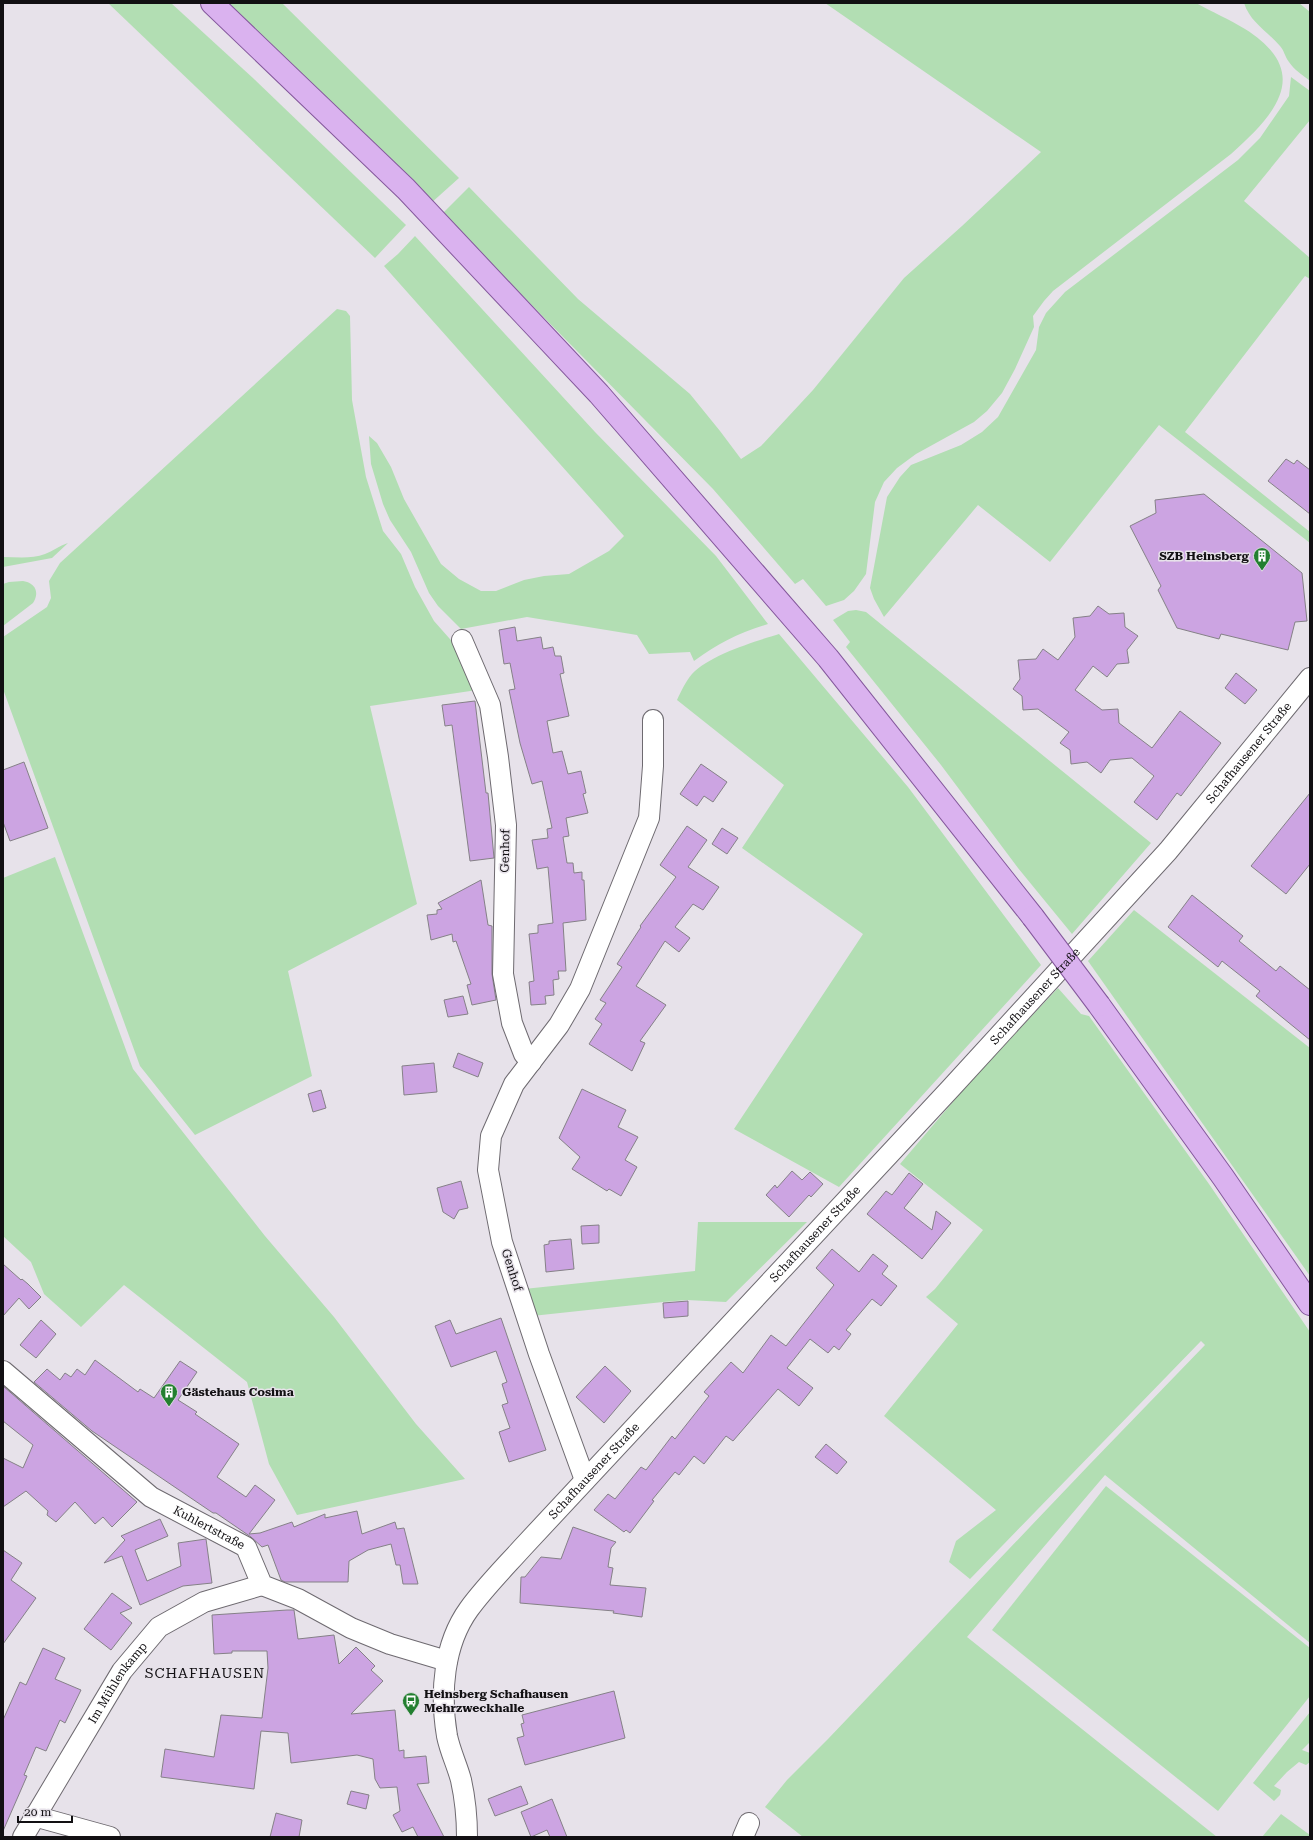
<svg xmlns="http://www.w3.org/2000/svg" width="1313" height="1840" viewBox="0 0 1313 1840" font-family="'Roboto Serif',serif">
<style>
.green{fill:#b2deb3}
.building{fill:#cca4e2;stroke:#858187}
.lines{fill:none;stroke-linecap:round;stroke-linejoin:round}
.minor-casing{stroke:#6e6a70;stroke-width:22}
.primary-casing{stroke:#84589c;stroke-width:24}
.minor{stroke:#fff;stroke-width:20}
.primary{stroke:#dab2ef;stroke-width:22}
.primary-bridge-casing{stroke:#84589c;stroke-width:24;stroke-linecap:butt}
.primary-bridge{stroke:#dab2ef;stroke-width:22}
.labels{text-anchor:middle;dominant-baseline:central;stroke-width:3;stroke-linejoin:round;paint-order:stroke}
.poi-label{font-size:12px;font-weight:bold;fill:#121013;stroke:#e7e2ea;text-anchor:start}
.street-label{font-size:12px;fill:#121013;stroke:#e7e2ea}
.quarter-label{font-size:14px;letter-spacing:1px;fill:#121013;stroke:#e7e2ea}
</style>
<rect width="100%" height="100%" fill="#e7e2ea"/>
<g class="green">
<polygon points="108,3 171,3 254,79 406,225 375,258"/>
<polygon points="218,3 282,3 459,178 430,204"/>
<path d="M 825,3 L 1196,3 C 1212,12 1229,19 1245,29 C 1313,72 1277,113 1231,154 L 1053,291 L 1044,301 L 1033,316 L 1034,327 L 1015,369 L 1002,393 L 987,411 L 974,422 L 916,454 L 897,468 L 884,482 L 875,502 L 866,574 L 854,591 L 844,600 L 826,606 L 803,579 L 795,584 L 713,489 L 442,214 L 469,187 L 578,299 L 690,394 L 720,431 L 741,459 L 761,446 L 813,390 L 904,278 L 962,226 L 1041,152 Z"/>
<path d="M 1244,3 L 1299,3 L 1310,12 L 1310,81 C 1303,75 1294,70 1289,62 C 1285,57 1284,50 1280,46 C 1267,31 1250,22 1244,3 Z"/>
<polygon points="1291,77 1310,91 1310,120 1244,201 1310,258 1310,279 1305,276 1185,432 1310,532 1310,543 1159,425 1050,562 978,505 884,617 874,599 870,588 887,497 900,477 911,465 961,445 982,432 998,417 1036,350 1039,327 1046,313 1065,292 1238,160 1260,138 1289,96"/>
<path d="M 415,236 L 595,432 L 716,556 L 768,624 C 739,633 718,643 694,661 L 690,652 L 649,654 L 637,635 L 527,617 L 461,629 L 438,606 L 429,593 L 411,552 L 390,520 L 383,504 L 371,464 L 369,436 L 377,443 L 391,467 L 404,499 L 441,564 L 459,579 L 481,591 L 496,591 L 524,580 L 544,576 L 569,574 L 609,551 L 624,536 L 384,266 L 398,254 Z"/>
<polygon points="337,309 346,311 350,316 352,400 366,477 383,531 401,554 415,587 434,621 457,647 477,690 370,706 417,904 288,971 312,1076 195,1135 140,1066 3,689 3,637 47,607 51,598 49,581 60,563"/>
<path d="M 68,543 L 52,558 L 3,567 L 3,557 C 17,557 32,559 45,554 C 53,551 59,546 68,543 Z"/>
<path d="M 23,581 C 35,583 40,592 33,603 L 3,626 L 3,584 L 9,582 Z"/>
<polygon points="856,610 866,612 1151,843 1072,934 1018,868 941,765 846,647 850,642 833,620 848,611"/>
<path d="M 779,634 L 908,787 L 1041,965 L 839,1187 L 734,1129 L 863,934 L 742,848 L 784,785 L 677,700 C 681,691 686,681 692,674 C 709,655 756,641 779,634 Z"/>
<polygon points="55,857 133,1069 265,1236 334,1317 416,1424 465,1479 297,1515 269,1464 247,1382 124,1285 81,1327 44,1294 31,1262 3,1236 3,878"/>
<polygon points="1134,910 1310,1048 1310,1276 1088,961"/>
<polygon points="1058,988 1081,1014 1089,1016 1209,1184 1310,1332 1310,1643 1105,1475 967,1637 1217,1837 803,1837 765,1807 787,1780 828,1739 1089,1465 1205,1345 1201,1341 970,1579 949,1562 956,1541 996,1510 884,1416 958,1324 926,1297 935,1289 983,1230 900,1164 969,1083"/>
<polygon points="698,1222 807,1222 726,1302 687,1300 663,1302 532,1316 524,1289 695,1271"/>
<polygon points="1106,1486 1310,1648 1310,1696 1218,1811 992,1630"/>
<polygon points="1310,1712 1310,1742 1302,1750 1310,1753 1310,1762 1306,1765 1299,1762 1287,1772 1274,1786 1281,1790 1280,1795 1274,1801 1253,1783"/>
<polygon points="1281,1814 1310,1835 1310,1837 1262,1837"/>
</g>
<g class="building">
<polygon points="1286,459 1294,464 1297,460 1310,470 1310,514 1268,481"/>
<polygon points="1204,494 1302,573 1307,621 1295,622 1288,650 1221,634 1219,639 1177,628 1158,590 1161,586 1130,526 1156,513 1155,500"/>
<polygon points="1098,606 1109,614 1124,613 1125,627 1138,636 1127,650 1129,663 1117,664 1107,677 1093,666 1075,690 1102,710 1118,709 1119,723 1152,748 1180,711 1221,743 1181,796 1177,793 1157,820 1134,802 1154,776 1132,758 1110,760 1101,773 1087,762 1071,764 1070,750 1060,743 1069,732 1038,709 1023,710 1022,696 1013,689 1020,679 1018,660 1036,659 1043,649 1058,660 1075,637 1073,618 1090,616"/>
<polygon points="515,627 517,641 541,637 543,649 553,647 555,656 561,656 564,673 560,674 569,716 547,721 553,753 562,751 568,774 581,771 586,793 583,794 588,813 566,818 569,836 563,837 567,863 573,863 574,873 582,872 582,880 584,880 586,920 563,923 566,971 558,971 559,979 553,980 554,995 545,996 546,1004 531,1005 529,982 534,981 529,934 538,933 538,925 553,923 548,867 537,869 532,840 548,838 547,829 552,828 542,781 532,784 520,743 509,690 515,689 510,663 504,664 499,630"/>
<polygon points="1236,673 1257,690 1245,704 1225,688"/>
<polygon points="475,701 486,793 488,793 494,858 470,861 452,725 445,726 442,705"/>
<polygon points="24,762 48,828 10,841 3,822 3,770"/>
<polygon points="701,764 727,782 713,802 704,796 697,806 680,794"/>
<polygon points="1310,793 1310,864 1286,894 1251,866"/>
<polygon points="687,826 707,840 688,867 719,887 703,910 693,904 675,927 690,938 679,952 665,941 636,986 666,1005 640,1041 645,1043 632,1071 589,1044 602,1024 595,1019 606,1003 600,1000 622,967 617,964 641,927 640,926 676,877 660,865"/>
<polygon points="722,828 738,838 727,854 712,844"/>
<polygon points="481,880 488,925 492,926 492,974 496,1000 472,1005 467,985 471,984 456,941 453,942 452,934 431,940 427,915 437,914 437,910 442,909 438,903"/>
<polygon points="1192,895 1243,936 1239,941 1276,971 1280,966 1310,990 1310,1040 1256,996 1260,991 1222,961 1218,967 1168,927"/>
<polygon points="463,996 468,1014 448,1017 444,1000"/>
<polygon points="458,1053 483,1063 478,1077 453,1067"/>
<polygon points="434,1063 437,1092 404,1095 402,1066"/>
<polygon points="582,1089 626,1110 618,1127 638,1137 625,1160 637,1167 621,1196 609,1189 607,1191 572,1169 580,1157 559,1138"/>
<polygon points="321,1090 326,1108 313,1112 308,1094"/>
<polygon points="792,1171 802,1180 810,1172 823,1184 811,1197 809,1195 789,1217 766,1195 775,1185 777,1188"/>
<polygon points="909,1173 923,1184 904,1208 932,1230 936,1211 951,1223 922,1259 867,1214 886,1191 892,1195"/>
<polygon points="461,1181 468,1208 459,1210 454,1219 443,1212 437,1188"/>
<polygon points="599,1225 599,1243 582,1244 581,1226"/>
<polygon points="571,1239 574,1269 546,1272 544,1245 549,1244 549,1241"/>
<polygon points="832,1249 859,1272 873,1254 888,1266 882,1274 897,1286 881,1306 872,1299 846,1330 851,1334 839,1350 834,1346 828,1353 810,1339 787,1368 813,1388 799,1406 778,1389 733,1441 726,1436 704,1464 694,1456 679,1475 675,1472 652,1500 654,1501 630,1533 626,1530 624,1532 594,1510 608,1494 615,1499 641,1467 646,1470 672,1436 675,1439 709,1396 704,1392 731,1362 743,1373 771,1335 786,1346 834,1285 816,1268"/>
<polygon points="3,1264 21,1280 22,1279 28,1284 41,1297 29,1309 19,1298 3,1316"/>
<polygon points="688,1301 688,1316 664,1318 663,1303"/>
<polygon points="501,1318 546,1450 509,1462 499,1432 510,1428 502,1405 508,1403 502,1384 507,1382 496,1351 451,1367 435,1326 450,1320 456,1334"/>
<polygon points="41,1320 56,1334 36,1358 20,1345"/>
<polygon points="95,1360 138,1392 140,1389 154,1398 180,1361 197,1372 178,1400 197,1412 195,1414 239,1444 217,1477 246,1497 255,1485 275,1500 249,1534 260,1533 292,1522 294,1527 325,1514 325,1518 357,1511 362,1534 395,1522 397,1529 404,1528 418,1584 403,1584 400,1565 396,1565 391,1544 368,1550 349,1561 348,1582 285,1582 281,1580 268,1545 262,1547 251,1537 216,1513 213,1513 92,1431 34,1382 47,1369 60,1380 65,1373 71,1377 77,1369 85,1375"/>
<polygon points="605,1366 631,1391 604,1423 576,1397"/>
<polygon points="3,1386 137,1502 112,1527 103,1517 95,1524 75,1502 56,1522 47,1515 48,1511 26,1491 3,1507 3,1458 23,1468 33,1445 3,1421"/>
<polygon points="826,1444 847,1462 837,1474 815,1457"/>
<polygon points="160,1519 168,1536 135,1550 147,1581 181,1566 178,1543 206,1539 212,1583 183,1586 140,1605 122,1556 104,1563 125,1540 121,1536"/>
<polygon points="573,1527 616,1542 611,1548 608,1567 613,1568 610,1585 646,1588 642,1617 613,1613 614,1611 520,1603 521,1577 525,1577 541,1557 561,1559"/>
<polygon points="3,1550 22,1563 11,1580 36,1598 3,1644"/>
<polygon points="112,1593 132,1608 120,1613 132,1623 111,1650 84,1629"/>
<polygon points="287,1610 294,1610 298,1639 334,1635 339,1664 356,1647 375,1666 371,1670 383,1681 351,1714 395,1710 399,1751 404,1750 404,1758 426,1756 429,1783 417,1784 444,1837 418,1837 413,1827 402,1832 393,1815 400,1811 397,1787 380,1788 375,1779 373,1759 357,1755 291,1763 288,1733 261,1731 254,1789 161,1777 165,1749 214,1757 221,1715 262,1718 268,1668 267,1651 232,1651 232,1653 214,1654 212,1615"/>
<polygon points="43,1648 65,1658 55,1679 81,1690 65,1723 60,1720 46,1751 36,1747 24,1775 27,1776 3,1831 3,1720 20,1682 26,1685"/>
<polygon points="614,1691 625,1738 525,1765 517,1738 524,1736 521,1724 524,1723 522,1715"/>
<polygon points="521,1786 528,1804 495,1816 488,1799"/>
<polygon points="351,1791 369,1795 366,1809 347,1804"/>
<polygon points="552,1799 567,1837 550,1837 547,1830 531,1837 521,1812"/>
<polygon points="276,1813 302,1820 299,1837 270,1837"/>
</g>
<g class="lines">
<g class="minor-casing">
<g id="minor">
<polyline points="462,640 490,705 498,757 506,825 503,974 512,1023 524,1054 531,1062"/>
<path id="s1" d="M 3,1371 L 151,1497 L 246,1547 L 262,1585 L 298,1599 L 351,1628 L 390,1644 L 447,1661"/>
<polyline points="585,1480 539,1354 502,1242 488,1170 491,1136 514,1084 559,1025 580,989 649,818 653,766 653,720"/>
<polyline points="34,1816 110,1837"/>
<path id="s2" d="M 23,1837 L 122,1671 L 159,1627 L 204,1602 L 262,1585"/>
<path id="s3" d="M 467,1837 C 467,1818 465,1798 461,1780 C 457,1765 450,1751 447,1736 C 440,1694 443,1645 469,1609 C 485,1587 505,1567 523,1547 L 951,1088 L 1168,851 L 1310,678"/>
<polyline points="743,1837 749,1823"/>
</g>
</g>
<g class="primary-casing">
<g id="primary">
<polyline points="212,3 406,189 599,394 828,658 1033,917"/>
<polyline points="1099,1005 1223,1177 1310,1304"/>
</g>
</g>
<use href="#minor" class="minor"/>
<use href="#primary" class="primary"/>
<g class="primary-bridge-casing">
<polyline id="primary-bridge" points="1033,917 1099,1005"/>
</g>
<use href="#primary-bridge" class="primary-bridge"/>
</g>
<defs>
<g id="building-pin" transform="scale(0.9)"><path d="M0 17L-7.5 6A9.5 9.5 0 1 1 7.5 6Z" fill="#237f30" stroke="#e7e2ea"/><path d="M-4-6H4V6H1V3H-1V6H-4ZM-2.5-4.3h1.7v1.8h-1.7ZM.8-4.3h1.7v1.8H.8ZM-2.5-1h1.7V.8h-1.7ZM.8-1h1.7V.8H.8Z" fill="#fff"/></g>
<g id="bus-pin" transform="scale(0.9)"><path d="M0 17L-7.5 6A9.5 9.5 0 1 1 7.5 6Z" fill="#237f30" stroke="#e7e2ea"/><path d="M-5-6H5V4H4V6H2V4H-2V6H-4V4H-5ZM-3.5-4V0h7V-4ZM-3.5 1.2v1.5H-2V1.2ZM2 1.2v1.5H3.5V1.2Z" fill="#fff"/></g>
</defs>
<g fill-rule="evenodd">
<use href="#building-pin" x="1262" y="556"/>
<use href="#building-pin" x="169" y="1392"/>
<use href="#bus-pin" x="411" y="1701"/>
</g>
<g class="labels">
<g class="poi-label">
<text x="1249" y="556" text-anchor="end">SZB Heinsberg</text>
<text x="182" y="1392">Gästehaus Cosima</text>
<text x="424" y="1694">Heinsberg Schafhausen<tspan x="424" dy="14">Mehrzweckhalle</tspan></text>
</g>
<g class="street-label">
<text stroke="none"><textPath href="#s3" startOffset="1394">Schafhausener Straße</textPath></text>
<text transform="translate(505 851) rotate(-89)">Genhof</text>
<text stroke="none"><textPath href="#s3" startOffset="1070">Schafhausener Straße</textPath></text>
<text stroke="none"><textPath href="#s3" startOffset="746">Schafhausener Straße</textPath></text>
<text transform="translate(512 1270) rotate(72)">Genhof</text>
<text stroke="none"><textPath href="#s3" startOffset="422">Schafhausener Straße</textPath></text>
<text stroke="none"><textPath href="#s1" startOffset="260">Kuhlertstraße</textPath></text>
<text stroke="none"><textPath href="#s2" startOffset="181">Im Mühlenkamp</textPath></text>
</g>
<g class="quarter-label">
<text x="205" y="1673">SCHAFHAUSEN</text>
</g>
</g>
<rect width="1313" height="1840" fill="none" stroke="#121013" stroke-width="8"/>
<path d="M18 1816v6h54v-6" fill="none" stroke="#121013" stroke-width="2"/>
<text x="24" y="1816" font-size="12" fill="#121013" stroke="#e7e2ea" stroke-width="3" paint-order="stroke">20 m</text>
</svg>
